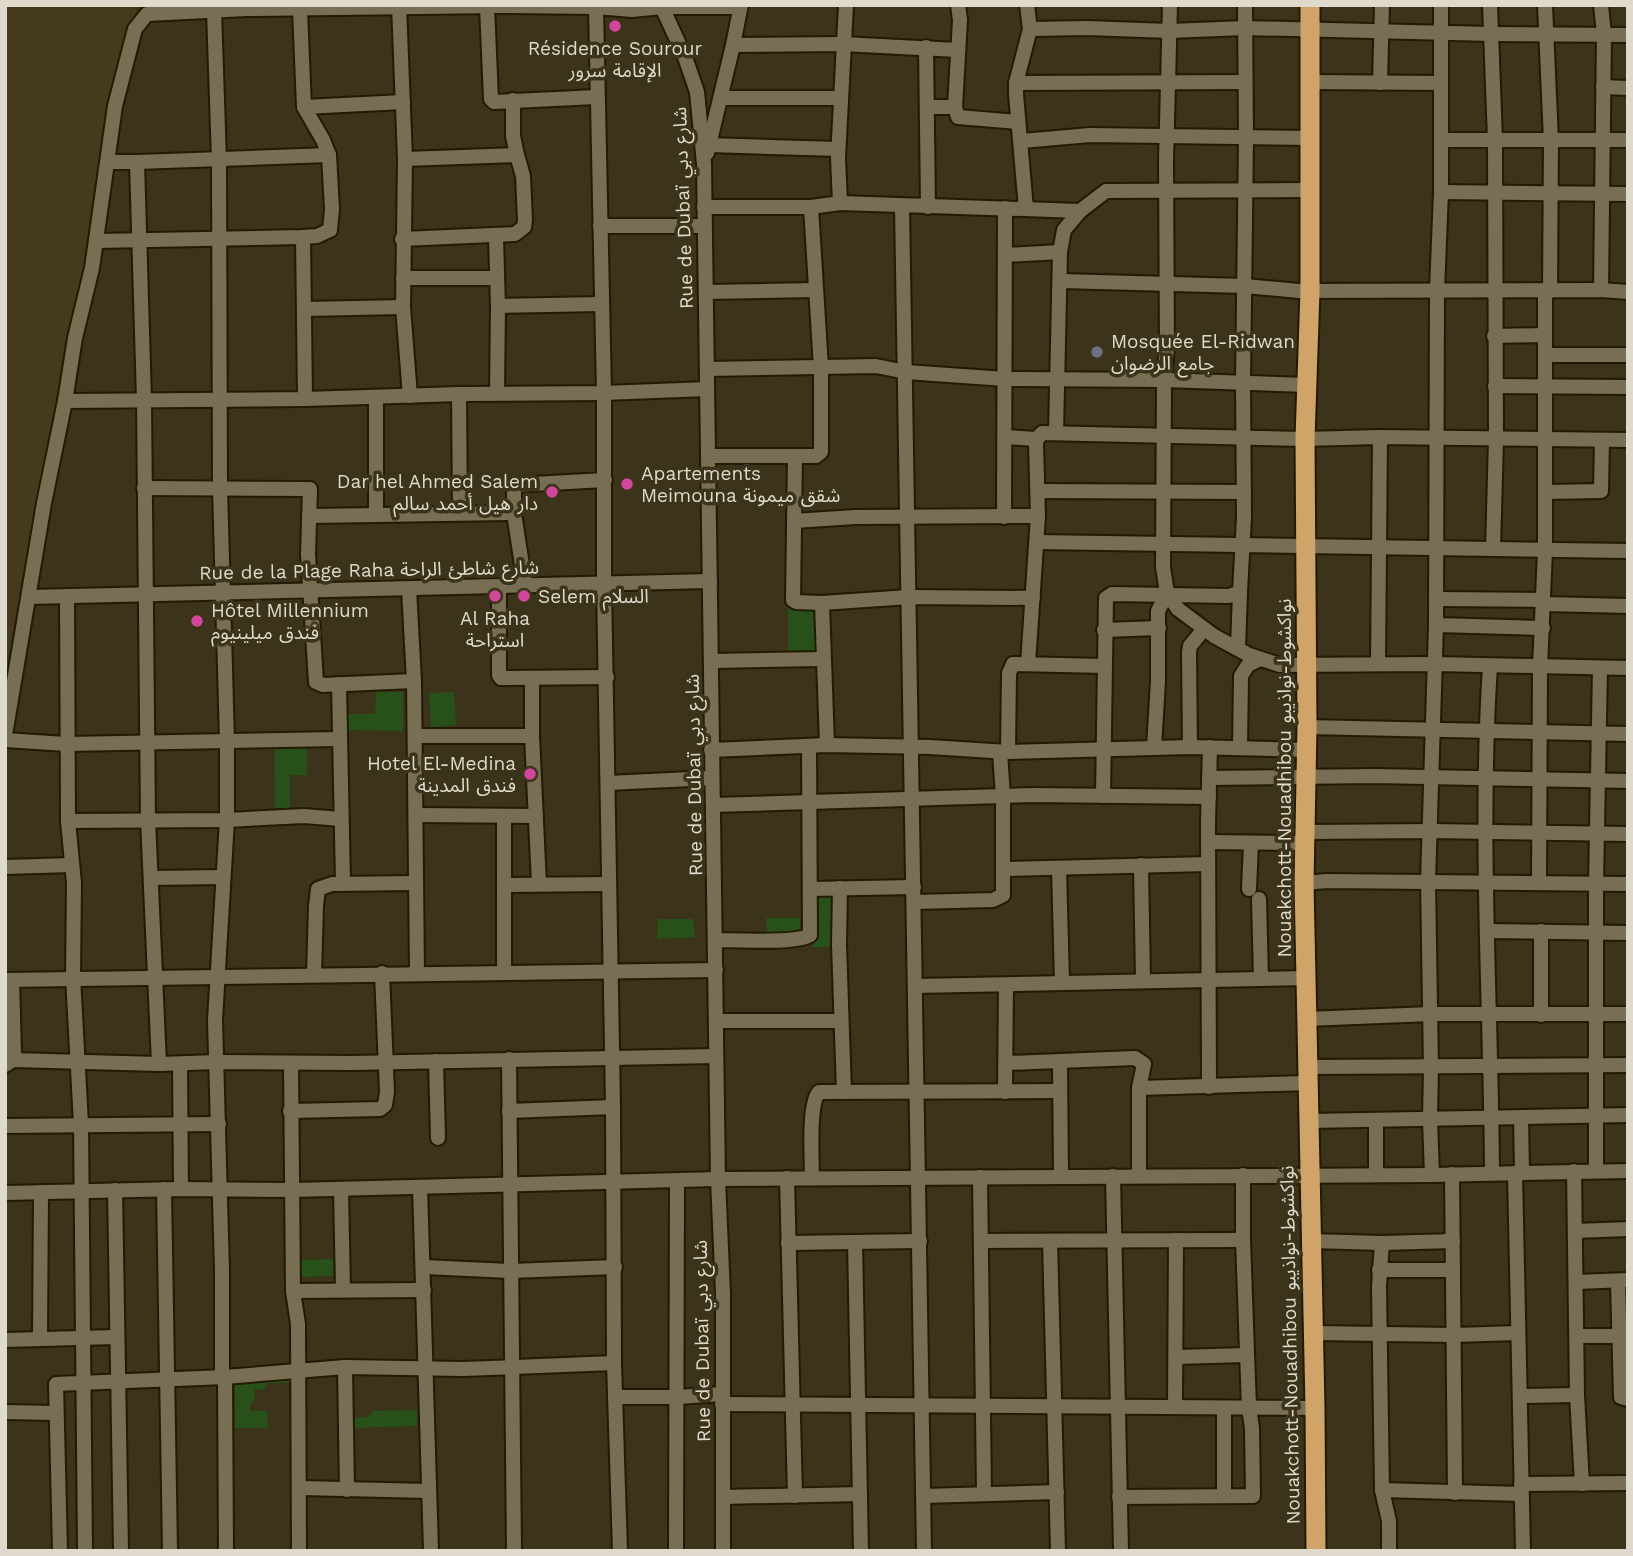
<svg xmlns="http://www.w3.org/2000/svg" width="1633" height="1556" viewBox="0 0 1633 1556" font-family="'Work Sans','Noto Sans Arabic',sans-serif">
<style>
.built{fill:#453b1c}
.green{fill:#275119}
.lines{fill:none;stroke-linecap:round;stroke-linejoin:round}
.minor-casing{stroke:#221a03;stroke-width:18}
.highway-casing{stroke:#221a03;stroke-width:23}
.minor{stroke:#776e53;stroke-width:14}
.highway{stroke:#d0a469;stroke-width:19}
.hotel-dot{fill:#d1479c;stroke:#3b331a;stroke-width:2.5}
.worship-dot{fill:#6b7280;stroke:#3b331a;stroke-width:2.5}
.labels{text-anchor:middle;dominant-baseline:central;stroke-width:7;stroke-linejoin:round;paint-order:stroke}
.poi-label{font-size:19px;fill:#dfdacb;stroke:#3b331a;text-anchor:start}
.street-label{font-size:19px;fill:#dfdacb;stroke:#3b331a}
</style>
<rect width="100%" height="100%" fill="#3b331a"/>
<polygon class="built" points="5,5 138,5 126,45 5,697"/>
<g class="green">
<polygon points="820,603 823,656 788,659 788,604"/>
<polygon points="376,692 403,692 403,731 345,730 345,714 375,714"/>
<polygon points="454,692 456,725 431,727 429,693"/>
<polygon points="274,743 307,743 307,775 290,775 290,808 275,808"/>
<polygon points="836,890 834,947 812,947 813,891"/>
<polygon points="766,918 800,918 800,936 767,937"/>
<polygon points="658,919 693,919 695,937 657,939"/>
<polygon points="333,1259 333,1276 300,1277 299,1260"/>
<polygon points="235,1376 293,1376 293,1383 267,1383 264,1390 255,1389 254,1402 250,1404 250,1411 267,1411 268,1428 235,1428"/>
<polygon points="417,1410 417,1426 352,1428 352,1418 368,1417 373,1411"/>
</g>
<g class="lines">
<g class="minor-casing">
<g id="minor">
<polyline points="399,5 405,159 403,307 410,396"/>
<polyline points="661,5 685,57 697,92 704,164 718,1179 723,1294 723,1551"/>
<polyline points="958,5 960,20 955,107 958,117 1018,122"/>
<polyline points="1170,5 1166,161 1167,347 1164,380 1163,567 1167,593 1178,609 1214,636 1249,655 1280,665 1435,664 1628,668"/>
<polyline points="1490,5 1495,140 1496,439 1493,549"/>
<polyline points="1545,5 1551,141 1550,291"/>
<polyline points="487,7 491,99 494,102 597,97"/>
<polyline points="596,7 604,393 604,585 613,1107 614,1363 620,1551"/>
<polyline points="214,10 219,160 220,488 227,741 227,820 215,1020 222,1271 222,1375 225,1377 226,1551"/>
<polyline points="1030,29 1087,28 1169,31 1245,28 1491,34 1628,35"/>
<polyline points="733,45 843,44 957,50"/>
<polyline points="926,47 928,207"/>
<polyline points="1310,82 1441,83"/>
<polyline points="1016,83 1245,82"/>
<polyline points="1380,83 1382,5"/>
<polyline points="1603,87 1628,88"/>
<polyline points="721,98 840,98"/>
<polyline points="513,100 513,136 517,155"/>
<polyline points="304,107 403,102"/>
<polyline points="927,107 955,107"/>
<polyline points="1441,140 1628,140"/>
<polyline points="1022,141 1090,135 1310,138"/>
<polyline points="709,145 838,149"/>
<polyline points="707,153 733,45 741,5"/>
<polyline points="108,162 137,162 144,400 148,820 159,1064"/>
<polyline points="137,162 329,155"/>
<polyline points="1441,192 1628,194"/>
<polyline points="840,203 838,158 846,5"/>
<polyline points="902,206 924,1551"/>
<polyline points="704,207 811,207 840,203 1080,211"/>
<polyline points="1026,209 1016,94 1016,83 1030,29 1027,5"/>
<polyline points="600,226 704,226"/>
<polyline points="303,237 305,399"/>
<polyline points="496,237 498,306 497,393"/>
<polyline points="402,239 515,234 524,227 525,220 523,176 517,155 405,159"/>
<polyline points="96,241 303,237 317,236 330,230 332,209 329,155 323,140 304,107 300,10"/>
<polyline points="1006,255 1060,252"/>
<polyline points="403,278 496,278"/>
<polyline points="1061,281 1245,286 1299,291 1601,290 1628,292"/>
<polyline points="1601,290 1604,34 1601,5"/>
<polyline points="706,292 816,290"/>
<polyline points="498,306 602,304"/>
<polyline points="304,309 403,307"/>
<polyline points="1494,336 1545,335"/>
<polyline points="1545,355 1628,355"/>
<polyline points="707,369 876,366 906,372 1005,379 1164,380 1308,385"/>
<polyline points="1495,386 1628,387"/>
<polyline points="459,394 460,513"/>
<polyline points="65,401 305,399 459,394 604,393 707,389"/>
<polyline points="1056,433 1060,252 1064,230 1080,211 1106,191 1310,190"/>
<polyline points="1005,437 1037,439"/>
<polyline points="708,456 816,456 821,452 821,368 811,207"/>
<polyline points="795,456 793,600 796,602 822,603 909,597 1033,598"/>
<polyline points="144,488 310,489 308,554 316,682 323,685 414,681"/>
<polyline points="1038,491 1244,492"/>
<polyline points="1545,492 1601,491 1602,440"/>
<polyline points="376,515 376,397"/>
<polyline points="309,516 514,513"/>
<polyline points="1004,517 1005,208"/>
<polyline points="794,521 855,517 1038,516"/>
<polyline points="1037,542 1628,551"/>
<polyline points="525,585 514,513 514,485 605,480"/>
<polyline points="499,587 499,675 501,678 607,677"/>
<polyline points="409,589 414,681 417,973"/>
<polyline points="67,596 68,821 74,883 73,977 81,1124 85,1551"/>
<polyline points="29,597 710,581"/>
<polyline points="1436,599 1544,600"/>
<polyline points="822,603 827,745"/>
<polyline points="1544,604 1628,606"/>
<polyline points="1436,625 1543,628"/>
<polyline points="1104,630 1159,628"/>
<polyline points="1238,648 1240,592"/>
<polyline points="711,661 823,659"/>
<polyline points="1028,664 1038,516 1036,444 1037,439 1042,433 1305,439 1380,437 1628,440"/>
<polyline points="1378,664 1380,437"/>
<path d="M 1490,666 C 1479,835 1491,1004 1492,1173"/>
<polyline points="532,678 532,736 539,884"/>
<polyline points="339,684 343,884"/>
<polyline points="1307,727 1628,734"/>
<polyline points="5,735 44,503 65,401 75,338 92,268 115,106 135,29 147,14 247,9 501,6 596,7 632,10 662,7 740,7"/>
<polyline points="415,736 532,736"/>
<polyline points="5,740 66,744 339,739"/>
<polyline points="1190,747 1189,652 1190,646 1204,629"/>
<polyline points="1154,748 1158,681 1158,611 1167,593"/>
<polyline points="1240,748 1241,676 1248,665 1260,659"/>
<polyline points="711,750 827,745 930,747 1008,752 1190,747 1306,750"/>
<polyline points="1008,752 1009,673 1013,664 1105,666"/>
<polyline points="1209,778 1375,776 1628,781"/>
<polyline points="608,783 712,778"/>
<polyline points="1103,796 1106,598 1112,594 1229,596 1240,592 1244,517 1243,382 1246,138 1245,5"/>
<polyline points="713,805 1033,795 1209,797"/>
<polyline points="416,815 536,816"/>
<polyline points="504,816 504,972"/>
<polyline points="68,821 227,820 304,816 341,819"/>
<polyline points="1306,832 1431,831 1628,834"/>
<polyline points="1208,842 1305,843"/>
<polyline points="1141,865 1143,981"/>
<polyline points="5,867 72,865"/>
<polyline points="1059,868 1062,982"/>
<polyline points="1004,869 1208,864"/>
<polyline points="151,878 223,877"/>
<polyline points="1304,883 1327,881 1628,884"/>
<polyline points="1539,883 1540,667 1545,550 1545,291"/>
<polyline points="505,885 609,884"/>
<polyline points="840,888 839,944 844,1092"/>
<polyline points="810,889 914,887"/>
<polyline points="1249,889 1251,843"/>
<polyline points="1259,899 1261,979"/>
<polyline points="914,902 993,900 1003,895 1003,797 1000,752"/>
<polyline points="1487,931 1628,933"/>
<path d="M 715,940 C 735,940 796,944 810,935 L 809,746"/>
<polyline points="314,974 316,906 318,889 332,884 415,883"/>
<polyline points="5,980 716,970"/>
<polyline points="915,986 1306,978"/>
<polyline points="1541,1015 1541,931"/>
<polyline points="1306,1019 1431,1014 1628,1014"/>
<polyline points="716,1021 840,1021"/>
<polyline points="509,1059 514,1551"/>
<polyline points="13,1060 159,1064 217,1062 351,1063 716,1056"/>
<polyline points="436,1061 438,1138"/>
<polyline points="1060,1062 1061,1176"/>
<polyline points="291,1063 293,1291 298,1324 299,1551"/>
<polyline points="1007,1063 1135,1058 1144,1064 1139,1088 1139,1176"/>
<polyline points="180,1064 181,1189"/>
<polyline points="5,1065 13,1060 14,1053 12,980"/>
<polyline points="1308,1067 1628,1065"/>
<polyline points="1209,1087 1208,822 1210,747"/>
<polyline points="1139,1088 1308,1083"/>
<polyline points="1005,1092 1006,985"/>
<polyline points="290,1111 380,1109 385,1105 387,1092 382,973"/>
<polyline points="509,1111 613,1107"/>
<polyline points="1521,1117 1522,1172"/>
<polyline points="1376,1120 1376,1175"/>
<polyline points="1309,1121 1628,1115"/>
<polyline points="5,1126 219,1124"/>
<polyline points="1574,1171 1577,1395 1582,1484"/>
<polyline points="1596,1171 1596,883 1600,668"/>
<polyline points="1515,1173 1523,1551"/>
<polyline points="1452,1174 1455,1493"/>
<polyline points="1432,1175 1430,1119 1431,1067 1428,881 1436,625 1437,290 1441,192 1441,5"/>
<polyline points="1113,1176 1121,1551"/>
<polyline points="980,1177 984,1493"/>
<polyline points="787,1178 795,1496"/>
<path d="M 812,1178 C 812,1160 808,1104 819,1092 L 1060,1091"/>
<polyline points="420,1187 431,1551"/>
<polyline points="164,1189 170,1551"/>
<polyline points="341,1189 343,1290"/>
<polyline points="115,1190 121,1551"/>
<polyline points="5,1193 181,1189 293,1190 718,1179 1432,1175 1628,1171"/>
<polyline points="1575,1231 1628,1229"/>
<polyline points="981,1241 1243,1240"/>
<polyline points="1050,1241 1058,1551"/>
<polyline points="1311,1241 1382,1243 1453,1241"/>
<polyline points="855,1242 861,1551"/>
<polyline points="788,1243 920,1241"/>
<polyline points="1382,1243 1379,1286 1382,1490 1389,1521 1389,1551"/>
<polyline points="424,1267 511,1271 615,1267"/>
<polyline points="1379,1270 1453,1270"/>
<polyline points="1618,1281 1621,1397 1628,1399"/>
<polyline points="1576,1282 1628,1280"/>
<polyline points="293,1291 424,1290"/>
<polyline points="1313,1333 1454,1335 1518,1333"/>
<polyline points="1577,1336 1619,1336"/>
<polyline points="40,1339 41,1192"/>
<polyline points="5,1340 117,1337"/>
<polyline points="1176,1357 1246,1355"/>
<polyline points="345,1367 347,1490"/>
<polyline points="1520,1396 1577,1395"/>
<polyline points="615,1397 678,1397 722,1394"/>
<polyline points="722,1404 1315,1408"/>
<polyline points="1175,1407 1176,1240"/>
<polyline points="1224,1408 1224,1496"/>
<polyline points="5,1412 56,1413"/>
<polyline points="1521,1484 1628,1483"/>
<polyline points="300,1488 429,1491"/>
<polyline points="1382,1490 1521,1494"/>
<polyline points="923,1496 1057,1492"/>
<polyline points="723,1497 860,1494"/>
<polyline points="1119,1497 1253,1496 1252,1428 1249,1408 1243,1240 1243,1175"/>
<polyline points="60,1551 56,1384 225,1377 345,1367 463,1369 614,1363"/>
<polyline points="676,1551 677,1182"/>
</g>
</g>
<g class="highway-casing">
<polyline id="highway" points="1310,5 1310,291 1305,439 1307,727 1304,883 1315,1408 1316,1551"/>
</g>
<use href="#minor" class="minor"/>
<use href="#highway" class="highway"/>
</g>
<g class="hotel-dot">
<circle cx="615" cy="26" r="7"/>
<circle cx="627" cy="484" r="7"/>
<circle cx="552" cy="492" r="7"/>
<circle cx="495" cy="596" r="7"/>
<circle cx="524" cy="596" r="7"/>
<circle cx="197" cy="621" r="7"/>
<circle cx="530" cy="774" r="7"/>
</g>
<circle class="worship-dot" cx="1097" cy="352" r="7"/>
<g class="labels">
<g class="poi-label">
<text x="615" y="48" text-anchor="middle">Résidence Sourour<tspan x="615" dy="22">الإقامة سرور</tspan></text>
<text x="1111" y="341">Mosquée El-Ridwan<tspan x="1111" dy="22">جامع الرضوان</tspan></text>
<text x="641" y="473">Apartements<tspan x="641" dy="22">Meimouna شقق ميمونة</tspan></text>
<text x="538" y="481" text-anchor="end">Dar hel Ahmed Salem<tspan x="538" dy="22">دار هيل أحمد سالم</tspan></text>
<text x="538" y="596">Selem السلام</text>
<text x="211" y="610">Hôtel Millennium<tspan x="211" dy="22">فندق ميلينيوم</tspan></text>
<text x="495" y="618" text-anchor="middle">Al Raha<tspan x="495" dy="22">استراحة</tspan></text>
<text x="516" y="763" text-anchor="end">Hotel El-Medina<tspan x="516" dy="22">فندق المدينة</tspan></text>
</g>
<g class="street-label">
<text transform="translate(683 208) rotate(-92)">Rue de Dubaï شارع دبي</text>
<text transform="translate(369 570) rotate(-1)">Rue de la Plage Raha شارع شاطئ الراحة</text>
<text transform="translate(694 775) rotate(-91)">Rue de Dubaï شارع دبي</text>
<text transform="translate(1284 778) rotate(-90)">Nouakchott-Nouadhibou نواكشوط-نواذيبو</text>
<text transform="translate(702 1341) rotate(-91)">Rue de Dubaï شارع دبي</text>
<text transform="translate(1290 1345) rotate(-91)">Nouakchott-Nouadhibou نواكشوط-نواذيبو</text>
</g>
</g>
<rect width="1633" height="1556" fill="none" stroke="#dfdacb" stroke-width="14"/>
</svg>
